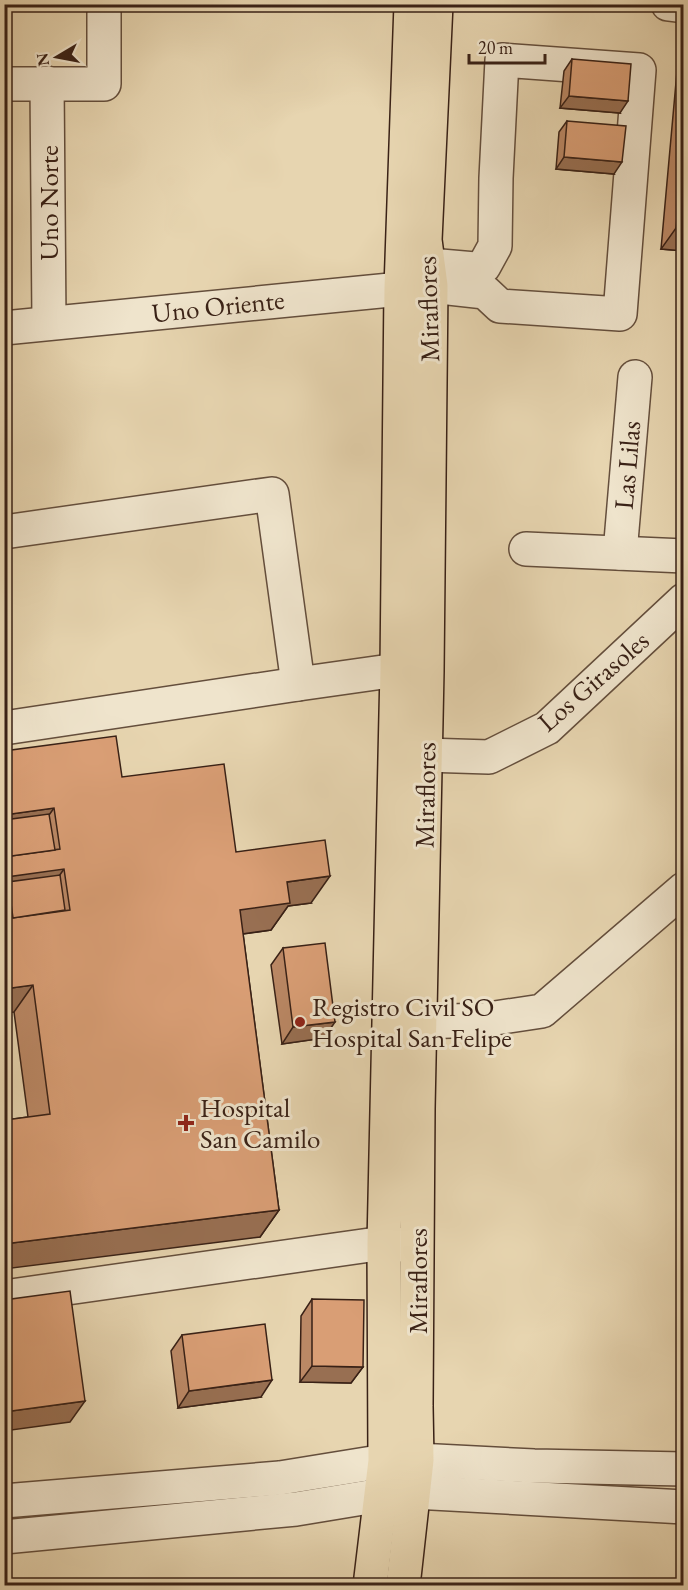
<svg xmlns="http://www.w3.org/2000/svg" width="688" height="1590" viewBox="0 0 688 1590" font-family="'EB Garamond',serif">
<style>
.lines{fill:none;stroke-linecap:round;stroke-linejoin:round}
.minor-casing{stroke:#644e3c;stroke-width:36}
.major-casing{stroke:#392116;stroke-width:36}
.minor{stroke:#efe4cc;stroke-width:33}
.major{stroke:#e7d5b0;stroke-width:33}
.wall{fill:#bb8865;stroke:#392116;stroke-width:1.5}
.shaded-wall{fill:#986f52;stroke:#392116;stroke-width:1.5}
.building{fill:#d99e75;stroke:#392116;stroke-width:1.5;fill-rule:evenodd}
.poi-dot{fill:#8f2418;stroke:#efe4cc;stroke-width:2}
.labels{text-anchor:middle;dominant-baseline:central;stroke-width:6;stroke-linejoin:round;paint-order:stroke}
.street-label{font-size:27px;fill:#392116;stroke:#efe4cc}
.poi-label{font-size:27px;fill:#392116;stroke:#efe4cc;text-anchor:start}
</style>
<rect width="100%" height="100%" fill="#e7d5b0"/>
<filter id="stains"><feTurbulence type="fractalNoise" baseFrequency=".00333" numOctaves="4"/><feColorMatrix values="0 0 0 0 .2 0 0 0 0 .09 0 0 0 0 .02 0 0 0 .5 -.17"/></filter>
<radialGradient id="worn" r=".72"><stop offset=".6" stop-color="#630" stop-opacity="0"/><stop offset="1" stop-color="#630" stop-opacity=".3"/></radialGradient>
<g class="lines">
<g class="minor-casing">
<g id="minor">
<polyline points="668,4 684,6"/>
<polyline points="47,83 49,323"/>
<polyline points="4,84 104,84 104,4"/>
<polyline points="4,328 431,286 485,292 500,306 620,314 639,70 502,60 496,178 495,246 484,266 475,269 429,265"/>
<polyline points="4,532 272,494 298,684"/>
<polyline points="526,549 684,556"/>
<polyline points="620,553 635,377"/>
<polyline points="4,728 298,684 397,670 424,671"/>
<polyline points="425,755 489,757 547,728 684,600"/>
<polyline points="420,1022 482,1020 542,1011 684,889"/>
<polyline points="4,1297 384,1243 413,1246"/>
<polyline points="4,1501 280,1478 385,1461 417,1460 534,1466 684,1469"/>
<polyline points="4,1537 296,1509 381,1495 414,1492 684,1507"/>
</g>
</g>
<g class="major-casing">
<g id="major">
<polyline points="370,1586 385,1461 384,1243 397,670 401,288 411,4"/>
<polyline points="403,1586 417,1460 416,1406 418,1109 427,671 431,286 425,240 436,4"/>
</g>
</g>
<use href="#minor" class="minor"/>
<use href="#major" class="major"/>
</g>
<g class="wall">
<polygon points="684,52 684,251 661,249 678,60"/>
<polygon points="572,59 620,113 560,108 564,71"/>
<polygon points="567,121 614,174 556,169 559,132"/>
<polygon points="4,751 122,777 236,852 311,903 288,906 271,930 243,934 279,1210 260,1237 6,1120 28,1117 14,1012"/>
<polygon points="283,948 324,1038 282,1044 271,965"/>
<polygon points="312,1299 363,1367 351,1383 300,1382 301,1316"/>
<polygon points="182,1335 261,1397 178,1408 171,1351"/>
</g>
<g class="shaded-wall">
<polygon points="569,96 628,101 620,113 560,108"/>
<polygon points="564,157 622,162 614,174 556,169"/>
<polygon points="676,228 684,229 684,251 661,249"/>
<polygon points="54,808 35,835 4,839 4,815"/>
<polygon points="4,862 64,869 45,896 4,893"/>
<polygon points="330,876 311,903 288,906 271,930 221,937 240,910 287,882"/>
<polygon points="33,985 14,1012 4,1013 4,989"/>
<polygon points="335,1022 324,1038 282,1044 293,1027"/>
<polygon points="279,1210 260,1237 4,1269 4,1244"/>
<polygon points="312,1366 363,1367 351,1383 300,1382"/>
<polygon points="272,1380 261,1397 178,1408 189,1391"/>
<polygon points="85,1401 70,1422 4,1431 4,1412"/>
</g>
<g class="building">
<polygon points="572,59 631,64 628,101 569,96"/>
<polygon points="567,121 626,126 622,162 564,157"/>
<polygon points="684,141 684,229 676,228"/>
<path d="M 116,736 L 122,777 L 224,764 L 236,852 L 325,840 L 330,876 L 287,882 L 290,903 L 240,910 L 279,1210 L 4,1244 L 4,1107 L 6,1120 L 50,1114 L 33,985 L 4,989 L 4,857 L 60,849 L 54,808 L 4,815 L 4,751 ZM 64,869 L 70,910 L 13,918 L 7,877 Z"/>
<polygon points="49,814 55,850 4,857 4,820"/>
<polygon points="60,875 65,910 13,918 8,882"/>
<polygon points="325,943 335,1022 293,1027 283,948"/>
<polygon points="70,1291 85,1401 4,1412 4,1300"/>
<polygon points="312,1299 364,1300 363,1367 312,1366"/>
<polygon points="265,1324 272,1380 189,1391 182,1335"/>
</g>
<g class="poi-dot">
<circle cx="300" cy="1022" r="6"/>
<path d="M183 1114h6v6h6v6h-6v6h-6v-6h-6v-6h6z"/>
</g>
<g class="labels">
<g class="street-label">
<text transform="translate(48 203) rotate(-90)">Uno Norte</text>
<text transform="translate(218 306) rotate(-6)">Uno Oriente</text>
<text transform="translate(428 309) rotate(-92)">Miraflores</text>
<text transform="translate(627 465) rotate(-85)">Las Lilas</text>
<text transform="translate(593 681) rotate(-41)">Los Girasoles</text>
<text transform="translate(425 795) rotate(-89)">Miraflores</text>
<text transform="translate(417 1281) rotate(-90)">Miraflores</text>
</g>
<g class="poi-label">
<text x="312" y="1006">Registro Civil SO<tspan x="312" dy="31">Hospital San Felipe</tspan></text>
<text x="200" y="1107">Hospital<tspan x="200" dy="31">San Camilo</tspan></text>
</g>
</g>
<rect width="688" height="1590" fill="none" stroke="#e7d5b0" stroke-width="24"/>
<rect x="6" y="6" width="676" height="1578" fill="none" stroke="#392116" stroke-width="3"/>
<rect x="12" y="12" width="664" height="1566" fill="none" stroke="#392116" stroke-width="1.5"/>
<g transform="translate(57 57) rotate(260)" stroke="#efe4cc" stroke-width="4.5" paint-order="stroke">
<path d="M0-4.5L10 22L0 15L-10 22Z" fill="#392116"/>
<text y="-9" font-size="16" font-weight="bold" text-anchor="middle" fill="#392116">N</text>
</g>
<path d="M469 54v9h76v-9" fill="none" stroke="#392116" stroke-width="3"/>
<text x="478" y="54" font-size="18" fill="#392116" stroke="#efe4cc" stroke-width="4.5" paint-order="stroke">20 m</text>
<rect width="100%" height="100%" filter="url(#stains)"/>
<rect width="100%" height="100%" fill="url(#worn)"/>
</svg>
